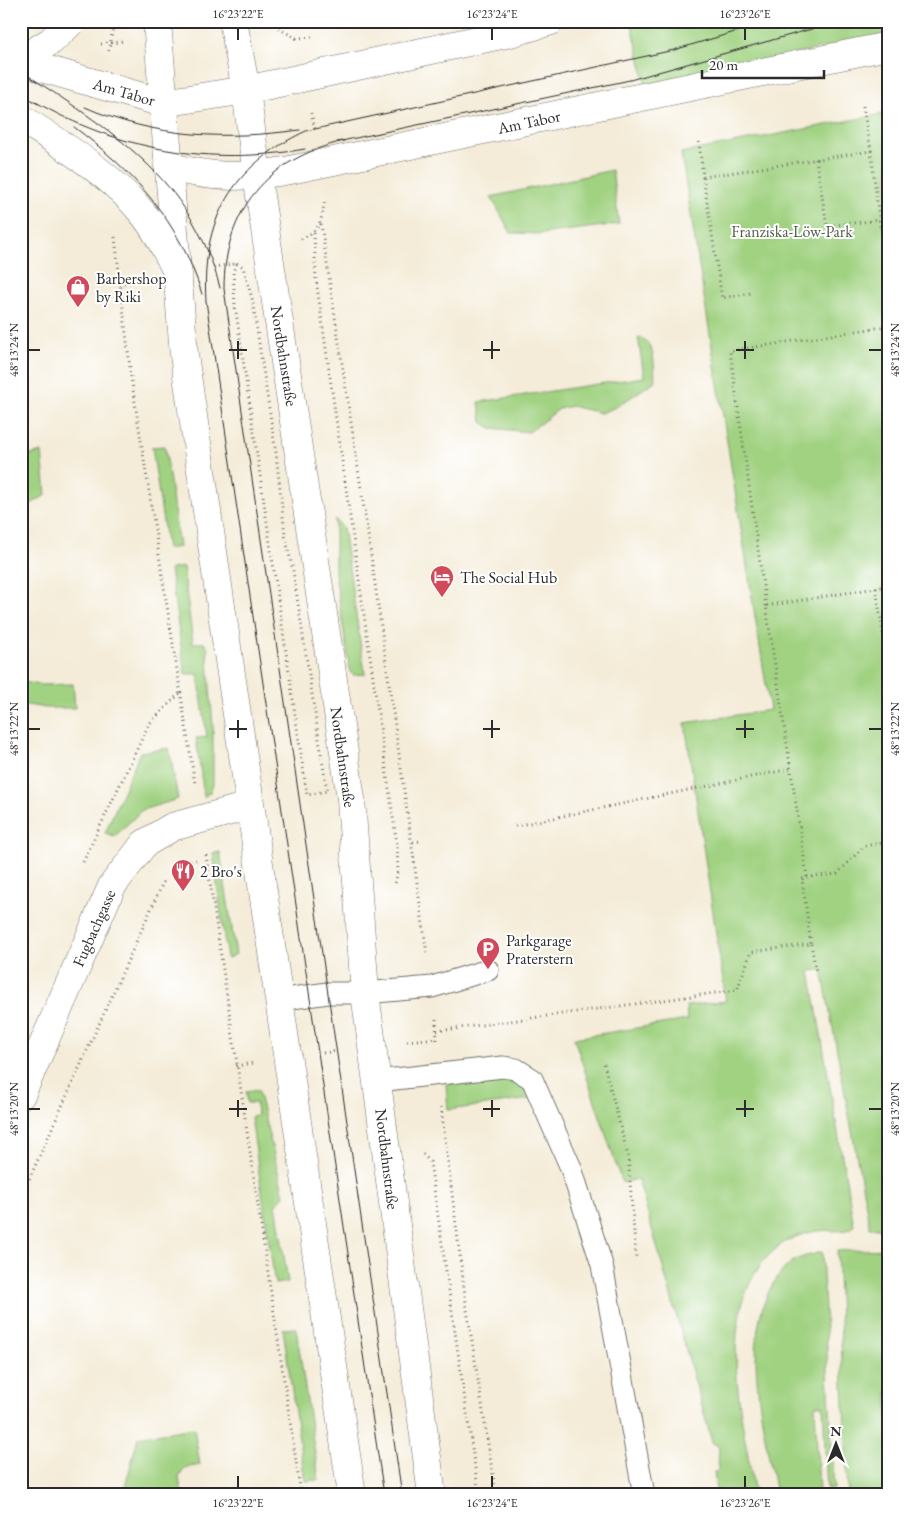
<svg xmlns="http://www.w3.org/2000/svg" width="909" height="1516" viewBox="0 0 909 1516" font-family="'EB Garamond',serif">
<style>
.green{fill:#a0d281;stroke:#667e56}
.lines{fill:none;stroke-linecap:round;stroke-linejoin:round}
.service-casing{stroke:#716f68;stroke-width:23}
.minor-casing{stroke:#716f68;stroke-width:29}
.tertiary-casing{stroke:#716f68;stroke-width:29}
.secondary-casing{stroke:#716f68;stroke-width:29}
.path{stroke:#716f68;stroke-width:3;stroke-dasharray:1 4;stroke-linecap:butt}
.service{stroke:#fff;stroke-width:21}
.minor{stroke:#fff;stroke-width:28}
.tertiary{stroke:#fff;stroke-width:28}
.secondary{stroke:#fff;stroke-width:28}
.tram{stroke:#2b2b2b;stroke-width:1}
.ticks{fill:none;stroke:#2b2b2b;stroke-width:2}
.labels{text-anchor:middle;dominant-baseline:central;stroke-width:4;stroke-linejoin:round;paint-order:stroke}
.street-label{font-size:16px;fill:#2b2b2b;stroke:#fff}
.park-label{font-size:16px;fill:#4e5d45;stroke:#fff}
.poi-label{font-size:16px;fill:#2b2b2b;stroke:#fff;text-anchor:start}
.neatline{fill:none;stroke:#2b2b2b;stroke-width:2}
.ticks-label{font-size:12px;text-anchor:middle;fill:#2b2b2b}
</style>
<rect width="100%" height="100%" fill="#fff"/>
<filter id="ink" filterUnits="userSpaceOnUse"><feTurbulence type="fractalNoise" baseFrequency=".02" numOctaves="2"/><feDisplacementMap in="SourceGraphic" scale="10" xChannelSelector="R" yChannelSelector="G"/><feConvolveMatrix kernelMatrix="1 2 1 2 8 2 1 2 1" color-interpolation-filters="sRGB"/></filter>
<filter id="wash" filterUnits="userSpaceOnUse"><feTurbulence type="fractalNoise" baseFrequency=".0096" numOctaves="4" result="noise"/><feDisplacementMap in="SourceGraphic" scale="20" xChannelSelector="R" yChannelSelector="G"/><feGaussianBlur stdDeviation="1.12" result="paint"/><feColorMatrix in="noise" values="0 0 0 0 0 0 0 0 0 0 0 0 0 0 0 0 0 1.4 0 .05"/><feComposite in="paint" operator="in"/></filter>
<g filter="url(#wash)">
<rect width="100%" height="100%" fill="#f4ecd8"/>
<g class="green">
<polygon points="631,21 888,21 888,34 646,86"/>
<path d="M 888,113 L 888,1228 L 870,1228 L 822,970 L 810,971 L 854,1226 C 845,1234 829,1229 818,1231 C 805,1233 789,1238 779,1246 C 709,1302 743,1420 755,1495 L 717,1495 L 714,1472 L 718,1471 L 719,1447 L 712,1442 L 638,1179 L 622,1183 L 574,1038 L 687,1020 L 686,1006 L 726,1001 L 685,723 L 770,710 L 681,153 Z"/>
<polygon points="612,170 619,224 540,234 511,233 491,197"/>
<path d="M 638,337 C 656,341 654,366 655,381 L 616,407 L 601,413 L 571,406 L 559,409 L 529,432 L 491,428 L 482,422 L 479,402 L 644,377 Z"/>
<polygon points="165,446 179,547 167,549 152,447"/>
<polygon points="42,452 46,495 21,510 21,457"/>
<polygon points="335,519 343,528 365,674 353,675 350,672 335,573"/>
<polygon points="183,567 193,643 204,643 207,646 213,727 213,784 211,791 204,797 196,738 207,737 198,674 185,674 170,569"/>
<polygon points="21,682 42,685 73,684 75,708 46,708 21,704"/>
<polygon points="169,748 178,799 142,810 115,836 105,833 140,752"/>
<polygon points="220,852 236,954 227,959 213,853"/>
<polygon points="497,1077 519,1079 531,1099 448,1110 446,1084"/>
<polygon points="258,1090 284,1196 276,1204 288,1282 275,1284 251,1117 257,1116 256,1103 247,1103 246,1092"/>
<polygon points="888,1249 888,1495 848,1495 837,1251"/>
<path d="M 822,1252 L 834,1489 L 827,1489 L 823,1405 L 815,1405 L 819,1495 L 776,1495 C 765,1427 732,1321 787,1266 C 796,1257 811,1255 822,1252 Z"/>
<polygon points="296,1328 319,1480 305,1481 283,1329"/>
<polygon points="194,1428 200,1465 185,1468 179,1477 181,1490 186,1495 123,1495 138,1437"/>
</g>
</g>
<g filter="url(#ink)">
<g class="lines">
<g class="service-casing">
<g id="service">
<polyline points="278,1000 328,993 365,993 432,987 488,970"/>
<polyline points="377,1081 503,1067 516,1069 532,1079 571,1168 602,1265 644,1495"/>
</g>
</g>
<g class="minor-casing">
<g id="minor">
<polyline points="21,60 51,41 72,21"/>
<polyline points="246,90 510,33 551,21"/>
<path d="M 168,166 C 213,179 245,178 290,170 L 888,46"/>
<polyline points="21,1095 112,886 144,844 172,827 249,806"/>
</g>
</g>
<g class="tertiary-casing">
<g id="tertiary">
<polyline points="21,62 163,103 246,90"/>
<path d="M 21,118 C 65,147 113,175 145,216 C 159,234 168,254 178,274"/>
</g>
</g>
<g class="secondary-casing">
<g id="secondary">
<polyline points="157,21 184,355 352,1495"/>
<polyline points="233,21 246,90 257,176 351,799 365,993 432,1495"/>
</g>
</g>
<g class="path">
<polyline points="272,21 281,30 296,38 297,43"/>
<polyline points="296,38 313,37"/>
<polyline points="101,44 124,41"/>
<polyline points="109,51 114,21"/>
<polyline points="863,106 871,151"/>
<polyline points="311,113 315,129"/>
<polyline points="699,142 703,177 871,151 880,227 888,234"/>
<polyline points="816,159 827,226 879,220"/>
<polyline points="703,177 722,298 752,293"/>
<polyline points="321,224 370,548 427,954"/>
<polyline points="881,228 888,280"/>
<polyline points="314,233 316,279 397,845 398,870 395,884"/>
<polyline points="115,237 131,377 195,784"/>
<path d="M 301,239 C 322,229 321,221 325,199"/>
<polygon points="237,263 243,267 252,298 276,453 285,535 293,571 327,791 307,795 235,305 233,271"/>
<polyline points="213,267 234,264"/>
<polyline points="119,284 141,280"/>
<polyline points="876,588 888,666"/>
<polyline points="766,606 730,351 888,326"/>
<polyline points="515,826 790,769"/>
<polyline points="413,842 421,841"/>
<polyline points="206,855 301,1495"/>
<polyline points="83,862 149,724 180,693"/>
<polyline points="177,868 196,860"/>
<polyline points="807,877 837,874 864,846 888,842"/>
<polyline points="811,944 816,971"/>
<polyline points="436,1019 437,1043"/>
<polyline points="437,1031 737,990 751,952 811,944 802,879 807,877 766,606 888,586"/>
<polyline points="407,1041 437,1038"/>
<polyline points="323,1053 337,1051"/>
<polyline points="604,1064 628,1156 636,1258"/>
<polyline points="236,1066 253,1063"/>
<polyline points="441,1107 466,1303 496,1495"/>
<polyline points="423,1154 430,1162 479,1495"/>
<polyline points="21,1197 165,878"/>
</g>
<use href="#service" class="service"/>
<use href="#minor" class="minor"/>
<use href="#tertiary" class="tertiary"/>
<use href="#secondary" class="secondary"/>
<g class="tram">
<path d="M 21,71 C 109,129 192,178 220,288"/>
<polyline points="21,93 38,104"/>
<path d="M 34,101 C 117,150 211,166 305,149"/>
<path d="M 85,107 C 156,138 225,140 300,130"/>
<path d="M 74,127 C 134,172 179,220 202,294"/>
<path d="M 344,141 C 268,158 224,210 224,289 L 402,1495"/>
<polyline points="337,142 630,80 840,21"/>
<path d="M 384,1495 L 206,301 C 201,220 232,166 306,131 L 674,50 L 772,21"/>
</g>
</g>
</g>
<path class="ticks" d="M 238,28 L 238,40M 492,28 L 492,40M 745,28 L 745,40M 238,341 L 238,359M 492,341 L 492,359M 745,341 L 745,359M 28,350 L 40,350M 229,350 L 247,350M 483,350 L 500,350M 736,350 L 754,350M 869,350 L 882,350M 238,720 L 238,738M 492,720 L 492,738M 745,720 L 745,738M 28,729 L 40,729M 229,729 L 247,729M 483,729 L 500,729M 736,729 L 754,729M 869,729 L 882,729M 238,1100 L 238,1117M 492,1100 L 492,1117M 745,1100 L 745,1117M 28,1109 L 40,1109M 229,1109 L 247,1109M 483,1109 L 500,1109M 736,1109 L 754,1109M 869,1109 L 882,1109M 238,1476 L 238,1488M 492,1476 L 492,1488M 745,1476 L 745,1488"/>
<defs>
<g id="shop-pin" transform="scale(1.25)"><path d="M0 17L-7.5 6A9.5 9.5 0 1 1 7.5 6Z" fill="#d1495b" stroke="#fff"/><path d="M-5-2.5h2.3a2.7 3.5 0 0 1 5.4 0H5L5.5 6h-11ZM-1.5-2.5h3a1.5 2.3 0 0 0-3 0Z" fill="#fff"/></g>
<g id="hotel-pin" transform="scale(1.25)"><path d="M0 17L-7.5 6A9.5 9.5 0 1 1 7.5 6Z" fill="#d1495b" stroke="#fff"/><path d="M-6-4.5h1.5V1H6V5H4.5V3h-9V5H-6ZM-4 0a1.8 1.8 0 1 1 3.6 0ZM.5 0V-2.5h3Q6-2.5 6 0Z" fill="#fff"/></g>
<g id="restaurant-pin" transform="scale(1.25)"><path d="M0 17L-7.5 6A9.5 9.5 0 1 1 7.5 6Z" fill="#d1495b" stroke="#fff"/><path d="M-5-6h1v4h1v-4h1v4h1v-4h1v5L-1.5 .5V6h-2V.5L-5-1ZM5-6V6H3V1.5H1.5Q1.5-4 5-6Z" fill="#fff"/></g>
<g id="parking-pin" transform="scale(1.25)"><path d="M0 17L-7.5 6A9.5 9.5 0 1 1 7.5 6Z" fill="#d1495b" stroke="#fff"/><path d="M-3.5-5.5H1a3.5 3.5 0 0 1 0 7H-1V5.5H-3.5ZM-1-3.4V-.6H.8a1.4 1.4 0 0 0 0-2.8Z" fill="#fff"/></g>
</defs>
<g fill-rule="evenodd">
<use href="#shop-pin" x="78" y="287"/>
<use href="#hotel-pin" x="442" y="577"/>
<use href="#restaurant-pin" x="183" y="871"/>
<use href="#parking-pin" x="488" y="949"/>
</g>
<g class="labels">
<g class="street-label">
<text transform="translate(124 92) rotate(16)">Am Tabor</text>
<text transform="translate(529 122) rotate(-12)">Am Tabor</text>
<text transform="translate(284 356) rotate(81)">Nordbahnstraße</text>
<text transform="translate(343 757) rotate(82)">Nordbahnstraße</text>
<text transform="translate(94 928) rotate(-66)">Fugbachgasse</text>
<text transform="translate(387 1159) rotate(83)">Nordbahnstraße</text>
</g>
<g class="park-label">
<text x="792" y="231">Franziska-Löw-Park</text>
</g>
<g class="poi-label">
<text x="96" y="278">Barbershop<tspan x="96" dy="18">by Riki</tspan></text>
<text x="460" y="577">The Social Hub</text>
<text x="200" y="871">2 Bro's</text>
<text x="506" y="940">Parkgarage<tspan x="506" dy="18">Praterstern</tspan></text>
</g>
</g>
<rect width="909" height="1516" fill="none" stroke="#fff" stroke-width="55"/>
<g transform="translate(836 1444)" stroke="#ffffff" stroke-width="4" paint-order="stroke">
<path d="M0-4L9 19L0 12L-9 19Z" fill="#2b2b2b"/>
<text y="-8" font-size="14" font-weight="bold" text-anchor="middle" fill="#2b2b2b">N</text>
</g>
<path d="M702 70v8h122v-8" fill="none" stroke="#2b2b2b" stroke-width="2.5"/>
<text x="709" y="70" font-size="15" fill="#2b2b2b" stroke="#ffffff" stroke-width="4" paint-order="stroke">20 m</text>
<rect x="28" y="28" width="854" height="1460" class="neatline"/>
<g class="ticks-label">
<text x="238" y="18">16°23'22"E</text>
<text x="492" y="18">16°23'24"E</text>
<text x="745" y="18">16°23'26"E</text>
<text transform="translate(14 350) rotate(-90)" y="4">48°13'24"N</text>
<text transform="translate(895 350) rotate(-90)" y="4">48°13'24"N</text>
<text transform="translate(14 729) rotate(-90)" y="4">48°13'22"N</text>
<text transform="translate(895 729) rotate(-90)" y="4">48°13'22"N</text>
<text transform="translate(14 1109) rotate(-90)" y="4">48°13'20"N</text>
<text transform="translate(895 1109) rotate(-90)" y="4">48°13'20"N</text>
<text x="238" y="1507">16°23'22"E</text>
<text x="492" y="1507">16°23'24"E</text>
<text x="745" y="1507">16°23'26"E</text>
</g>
</svg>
